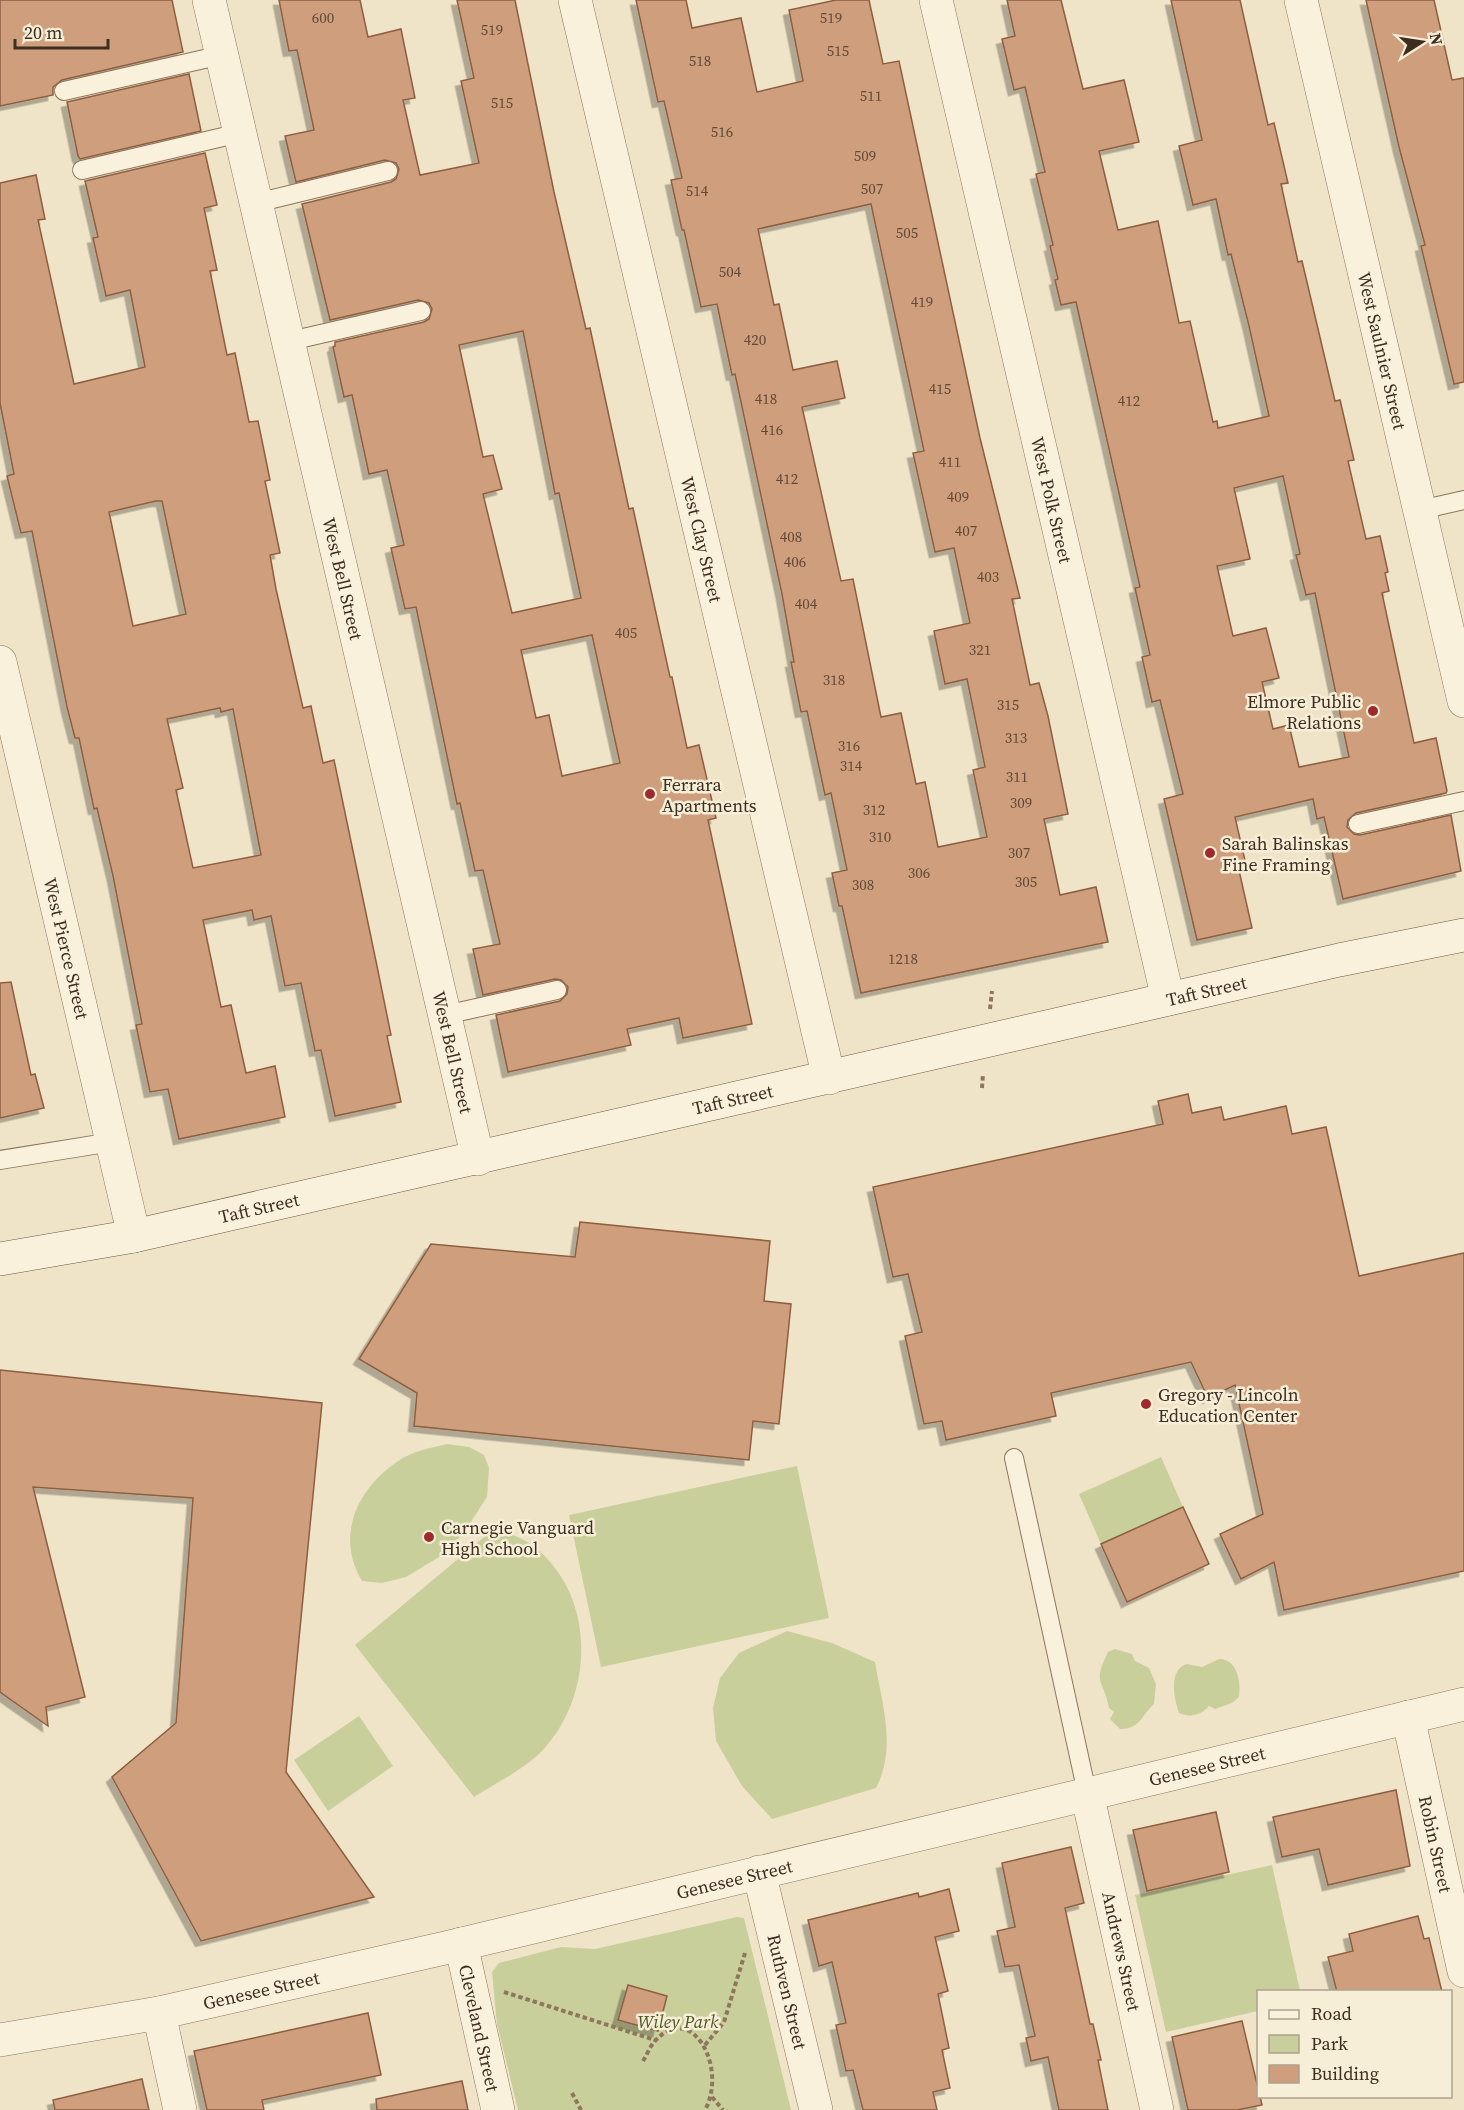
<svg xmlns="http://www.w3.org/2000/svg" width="1464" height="2110" viewBox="0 0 1464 2110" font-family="'Source Serif 4',serif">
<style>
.green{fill:#c9cf9b}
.building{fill:#cf9f7d;stroke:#8d5f41;stroke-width:1.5;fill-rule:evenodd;filter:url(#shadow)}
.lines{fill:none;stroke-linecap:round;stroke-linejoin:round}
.lane-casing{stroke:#8d765c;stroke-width:20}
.street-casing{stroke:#8d765c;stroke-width:34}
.secondary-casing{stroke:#6f573f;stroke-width:34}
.path{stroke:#8d765c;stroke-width:4;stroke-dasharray:4.5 3;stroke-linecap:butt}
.lane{stroke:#faf1dc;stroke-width:18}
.street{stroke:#faf1dc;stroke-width:33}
.secondary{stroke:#faf1dc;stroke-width:33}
.poi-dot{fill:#9e2a2b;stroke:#f7eed8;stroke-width:2}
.labels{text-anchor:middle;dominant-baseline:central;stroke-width:5;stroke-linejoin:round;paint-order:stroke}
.number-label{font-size:15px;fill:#624a37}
.street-label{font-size:18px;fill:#3d2e20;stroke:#f7eed8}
.poi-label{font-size:18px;fill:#3d2e20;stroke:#f7eed8;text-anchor:start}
.park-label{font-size:18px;font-style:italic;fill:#4d5a26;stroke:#f7eed8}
</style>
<defs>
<filter id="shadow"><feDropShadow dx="-5.5" dy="5.5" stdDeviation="0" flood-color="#0004"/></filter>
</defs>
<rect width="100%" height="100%" fill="#f0e4c8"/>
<g class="green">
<path d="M 447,1444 L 469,1447 L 484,1455 L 489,1468 L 487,1497 L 463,1534 L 439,1557 L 406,1577 L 382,1583 L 362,1581 C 335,1536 357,1489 398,1461 C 413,1451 430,1448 447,1444 Z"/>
<polygon points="1161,1457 1183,1507 1101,1544 1079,1494"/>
<polygon points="797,1466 829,1618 601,1667 569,1515"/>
<path d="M 495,1528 C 506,1533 522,1537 532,1545 C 597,1594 595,1695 542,1751 C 526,1768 494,1784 474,1797 L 355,1645 Z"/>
<path d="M 787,1631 L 832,1643 L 875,1662 C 882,1704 897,1748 876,1788 L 772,1819 L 742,1786 L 716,1741 L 713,1708 L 720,1678 L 739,1653 Z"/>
<path d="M 1115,1649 L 1132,1654 L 1135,1661 L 1149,1668 L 1156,1684 L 1154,1704 C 1141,1716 1140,1729 1120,1729 L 1110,1719 L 1114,1712 L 1109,1708 C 1103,1677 1092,1685 1108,1652 Z"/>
<path d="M 1219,1659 C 1238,1659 1241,1683 1239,1697 L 1232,1703 L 1215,1709 L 1209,1706 C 1201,1715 1190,1718 1179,1713 C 1174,1699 1168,1669 1187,1664 L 1202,1667 Z"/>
<polygon points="359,1716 393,1766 328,1811 294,1760"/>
<polygon points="1272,1865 1300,1991 1258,1992 1258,2011 1166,2032 1135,1895"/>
<polygon points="737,1917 744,1918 791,2110 518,2110 497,2024 492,1972 499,1963 561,1947 595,1949"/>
</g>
<g class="building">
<polygon points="0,0 172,0 183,52 62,80 53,87 53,95 0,106"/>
<path d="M 279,0 L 360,0 L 368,37 L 401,29 L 415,98 L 403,100 L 420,175 L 479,163 L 461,81 L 474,78 L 457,0 L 515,0 L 554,192 L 586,329 L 590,328 L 629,509 L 633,508 L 670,677 L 672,677 L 687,748 L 699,745 L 716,818 L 708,820 L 752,1024 L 683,1038 L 679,1018 L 627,1029 L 631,1045 L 508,1072 L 496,1015 L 560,1001 L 567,994 L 568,987 L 561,980 L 555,979 L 483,995 L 473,949 L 500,944 L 483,870 L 475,871 L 460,803 L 457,804 L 416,607 L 405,609 L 399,583 L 391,548 L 404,545 L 387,470 L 369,474 L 352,395 L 344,397 L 333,347 L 335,346 L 335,342 L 424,322 L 429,319 L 432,309 L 429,303 L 418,300 L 330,320 L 302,204 L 391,182 L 396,179 L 399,169 L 396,163 L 385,160 L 296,182 L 285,136 L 314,130 L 297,50 L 289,51 ZM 523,331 L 555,494 L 559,493 L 581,598 L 512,613 L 483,494 L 502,489 L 493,455 L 483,457 L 459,345 ZM 592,635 L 620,763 L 562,776 L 549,715 L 536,718 L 521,650 Z"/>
<path d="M 636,0 L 686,0 L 692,28 L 741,18 L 757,92 L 803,81 L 789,10 L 836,0 L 869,0 L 883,64 L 899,61 L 980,438 L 1020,598 L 1012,599 L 1030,685 L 1039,683 L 1048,716 L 1068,814 L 1044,819 L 1060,895 L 1096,887 L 1108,942 L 861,993 L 842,906 L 839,906 L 832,873 L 847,870 L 831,793 L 825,795 L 807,711 L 801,712 L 791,662 L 794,662 L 782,594 L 735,374 L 732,375 L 717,304 L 701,307 L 684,230 L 682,230 L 671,180 L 682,178 L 664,101 L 658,102 ZM 871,204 L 924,451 L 913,453 L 935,552 L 954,548 L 970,623 L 934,631 L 945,684 L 967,679 L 985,767 L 973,770 L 987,837 L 938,847 L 925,782 L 916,784 L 901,713 L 881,717 L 853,579 L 841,581 L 802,407 L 845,398 L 837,361 L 793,370 L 779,304 L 774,305 L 758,229 Z"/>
<path d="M 1007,0 L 1061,0 L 1083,89 L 1124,80 L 1139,142 L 1099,151 L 1118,230 L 1158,221 L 1179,323 L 1190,321 L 1213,422 L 1217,421 L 1218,428 L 1269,416 L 1249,326 L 1231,254 L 1228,255 L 1216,199 L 1193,205 L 1179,146 L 1202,140 L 1171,0 L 1240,0 L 1268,125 L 1274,123 L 1288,183 L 1281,184 L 1298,262 L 1302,261 L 1335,401 L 1340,400 L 1354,460 L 1348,461 L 1366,539 L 1380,536 L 1388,572 L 1385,573 L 1389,591 L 1382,593 L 1414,743 L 1436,738 L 1447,791 L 1446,793 L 1356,813 L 1348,820 L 1347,827 L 1354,834 L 1360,835 L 1451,815 L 1461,871 L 1343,899 L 1324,817 L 1317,819 L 1313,799 L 1235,817 L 1246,865 L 1238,866 L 1252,928 L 1197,940 L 1164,799 L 1183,794 L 1160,700 L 1152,702 L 1142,657 L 1150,655 L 1135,588 L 1140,587 L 1076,302 L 1061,305 L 1055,280 L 1058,279 L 1050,246 L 1053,245 L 1036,174 L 1045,172 L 1025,87 L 1014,90 L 1002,39 L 1015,36 ZM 1283,476 L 1300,554 L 1296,555 L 1306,595 L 1315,593 L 1349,757 L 1299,767 L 1289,725 L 1273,729 L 1262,682 L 1279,678 L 1266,628 L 1233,636 L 1217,566 L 1250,559 L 1234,488 Z"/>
<polygon points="1366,0 1434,0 1452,80 1464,78 1464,382 1454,384 1421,246 1425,245 1399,147"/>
<polygon points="189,74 201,131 80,159 78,156 67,102"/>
<path d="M 205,153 L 217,205 L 204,208 L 217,270 L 210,271 L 227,355 L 235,353 L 249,422 L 258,421 L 270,480 L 265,481 L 280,553 L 270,555 L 276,589 L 303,708 L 311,706 L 323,763 L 334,760 L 377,966 L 391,1035 L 387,1036 L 401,1102 L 335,1116 L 321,1050 L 315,1051 L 301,983 L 285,986 L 271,916 L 254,920 L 252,910 L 203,920 L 221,1007 L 231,1005 L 246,1073 L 275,1066 L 285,1117 L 179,1139 L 168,1089 L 150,1092 L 136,1025 L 142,1024 L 113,876 L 97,808 L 94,809 L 79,738 L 75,738 L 67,707 L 32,531 L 21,533 L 7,476 L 14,474 L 0,403 L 0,183 L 36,175 L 45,219 L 38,220 L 74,384 L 145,367 L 130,290 L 106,296 L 93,238 L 98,237 L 85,181 ZM 156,501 L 162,501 L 186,614 L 133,626 L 109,512 ZM 220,708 L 221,712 L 233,709 L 261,855 L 193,868 L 176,790 L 183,788 L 167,719 Z"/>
<polygon points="11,982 31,1075 35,1074 44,1108 0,1118 0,983"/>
<polygon points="1188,1094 1192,1113 1221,1107 1224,1120 1286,1106 1292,1134 1326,1127 1359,1276 1464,1253 1464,1571 1284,1610 1274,1562 1241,1579 1220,1534 1263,1514 1235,1385 1208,1398 1191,1362 1051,1393 1056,1416 946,1440 942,1421 924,1424 905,1336 922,1332 908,1274 893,1277 873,1187 1163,1124 1158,1101"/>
<polygon points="580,1222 770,1241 764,1301 791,1304 779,1424 753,1421 749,1460 414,1426 417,1393 359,1359 431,1244 575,1257"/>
<polygon points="0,1370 322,1403 286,1772 374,1897 201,1941 112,1777 176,1723 193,1498 33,1487 85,1697 46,1707 48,1726 0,1692"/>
<polygon points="1183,1507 1209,1564 1127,1602 1101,1544"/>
<polygon points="1396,1790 1410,1866 1328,1885 1319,1849 1282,1857 1273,1817"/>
<polygon points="1216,1812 1229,1872 1147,1891 1133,1830"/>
<polygon points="1071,1847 1084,1903 1065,1908 1090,2024 1093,2024 1101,2060 1098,2060 1108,2110 1059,2110 1048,2057 1031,2061 1026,2038 1035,2036 1019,1965 1005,1967 997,1931 1015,1927 1002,1863"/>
<polygon points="949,1889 959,1931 935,1937 948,1991 938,1994 949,2048 942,2050 950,2088 933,2092 937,2110 863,2110 853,2070 846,2071 836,2025 846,2023 832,1962 819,1966 808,1920 918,1893 919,1897"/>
<polygon points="1418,1916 1424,1939 1429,1938 1442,1992 1337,1992 1328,1957 1353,1951 1349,1934"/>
<polygon points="628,1985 667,1996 658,2031 618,2020"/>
<polygon points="368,2013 381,2075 262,2100 264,2110 207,2110 194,2051"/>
<polygon points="1242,2021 1262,2105 1237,2110 1188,2110 1172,2037"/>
<polygon points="142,2079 149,2110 55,2110 53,2100"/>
<polygon points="462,2081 468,2110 377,2110 376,2099"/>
</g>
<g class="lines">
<g class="lane-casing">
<g id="lane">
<polyline points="64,91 222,55"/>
<polyline points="82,170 240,133"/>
<polyline points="256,203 388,171"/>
<polyline points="290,341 421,311"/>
<polyline points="1420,510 1464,500"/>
<polyline points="1358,824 1464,801"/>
<polyline points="445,1015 557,990"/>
<polyline points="0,1160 112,1142"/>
<polyline points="1014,1458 1087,1793"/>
</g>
</g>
<g class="street-casing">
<g id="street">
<path id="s1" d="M 209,0 L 478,1159"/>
<path id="s2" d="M 575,0 L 829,1078"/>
<path id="s3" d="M 936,0 L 1168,999"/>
<path id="s4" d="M 1301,0 L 1464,701"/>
<path id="s5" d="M 0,662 L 134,1236"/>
<path id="s6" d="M 1408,1717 L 1464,1971"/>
<path id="s7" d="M 1087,1793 L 1157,2110"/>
<path id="s8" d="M 759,1872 L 816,2110"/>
<path id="s9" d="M 461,1944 L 498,2110"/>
<polyline points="159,2013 180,2110"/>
<path id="s10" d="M 0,2040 L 159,2013 L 445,1948 L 1464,1704"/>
</g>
</g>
<g class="secondary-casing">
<g id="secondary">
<path id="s11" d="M 0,1259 L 134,1236 L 1339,960 L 1464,935"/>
</g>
</g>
<g class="path">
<polyline points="990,1009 992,991"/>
<polyline points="982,1088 983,1074"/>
<polyline points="504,1992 655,2040"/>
<polyline points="705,2045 724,2022 745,1953"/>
<path d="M 643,2061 C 647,2055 650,2046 655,2041 C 692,2000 728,2068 705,2110"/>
<polyline points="572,2093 581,2110"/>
<polyline points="712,2097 723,2110"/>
</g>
<use href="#lane" class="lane"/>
<use href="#street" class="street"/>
<use href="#secondary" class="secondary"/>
</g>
<g class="poi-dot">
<circle cx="1373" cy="711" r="6"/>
<circle cx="650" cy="794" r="6"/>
<circle cx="1210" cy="853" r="6"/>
<circle cx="1146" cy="1404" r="6"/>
<circle cx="429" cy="1537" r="6"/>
</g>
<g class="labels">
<g class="number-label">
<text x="323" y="17">600</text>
<text x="831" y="17">519</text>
<text x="492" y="29">519</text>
<text x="838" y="50">515</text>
<text x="700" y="60">518</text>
<text x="871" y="95">511</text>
<text x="502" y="102">515</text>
<text x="722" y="131">516</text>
<text x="865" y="155">509</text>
<text x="872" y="188">507</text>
<text x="697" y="190">514</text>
<text x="907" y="232">505</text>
<text x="730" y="271">504</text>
<text x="922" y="301">419</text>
<text x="755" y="339">420</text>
<text x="940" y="388">415</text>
<text x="766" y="398">418</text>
<text x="1129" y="400">412</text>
<text x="772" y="429">416</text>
<text x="950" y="461">411</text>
<text x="787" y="478">412</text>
<text x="958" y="496">409</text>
<text x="966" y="530">407</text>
<text x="791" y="536">408</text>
<text x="795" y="561">406</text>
<text x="988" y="576">403</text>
<text x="806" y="603">404</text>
<text x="626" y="632">405</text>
<text x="980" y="649">321</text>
<text x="834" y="679">318</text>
<text x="1008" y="704">315</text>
<text x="1016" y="737">313</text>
<text x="849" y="745">316</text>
<text x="851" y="765">314</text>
<text x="1017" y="776">311</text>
<text x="1021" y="802">309</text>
<text x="874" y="809">312</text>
<text x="880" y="836">310</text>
<text x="1019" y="852">307</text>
<text x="919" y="872">306</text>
<text x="1026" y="881">305</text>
<text x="863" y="884">308</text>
<text x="903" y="958">1218</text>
</g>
<g class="street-label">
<text stroke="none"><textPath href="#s4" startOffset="360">West Saulnier Street</textPath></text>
<text stroke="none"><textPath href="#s3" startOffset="513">West Polk Street</textPath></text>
<text stroke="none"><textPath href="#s2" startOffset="554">West Clay Street</textPath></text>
<text stroke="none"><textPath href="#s1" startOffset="594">West Bell Street</textPath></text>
<text stroke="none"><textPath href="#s5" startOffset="294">West Pierce Street</textPath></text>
<text stroke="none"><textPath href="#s11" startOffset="1236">Taft Street</textPath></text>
<text stroke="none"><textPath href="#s1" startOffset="1080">West Bell Street</textPath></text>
<text stroke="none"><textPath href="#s11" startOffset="750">Taft Street</textPath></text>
<text stroke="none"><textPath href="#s11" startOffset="264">Taft Street</textPath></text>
<text stroke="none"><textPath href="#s10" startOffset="1238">Genesee Street</textPath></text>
<text stroke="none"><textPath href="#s6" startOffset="130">Robin Street</textPath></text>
<text stroke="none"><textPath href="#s10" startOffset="752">Genesee Street</textPath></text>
<text stroke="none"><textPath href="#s7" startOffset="162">Andrews Street</textPath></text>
<text stroke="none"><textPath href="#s10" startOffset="266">Genesee Street</textPath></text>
<text stroke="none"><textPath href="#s8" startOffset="123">Ruthven Street</textPath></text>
<text stroke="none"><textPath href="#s9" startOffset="86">Cleveland Street</textPath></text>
</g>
<g class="poi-label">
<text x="1361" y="701" text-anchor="end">Elmore Public<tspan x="1361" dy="21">Relations</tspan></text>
<text x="662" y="784">Ferrara<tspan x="662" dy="21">Apartments</tspan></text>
<text x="1222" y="843">Sarah Balinskas<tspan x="1222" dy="21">Fine Framing</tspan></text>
<text x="1158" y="1394">Gregory - Lincoln<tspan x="1158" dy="21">Education Center</tspan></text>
<text x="441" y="1527">Carnegie Vanguard<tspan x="441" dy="21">High School</tspan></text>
</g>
<g class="park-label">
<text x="678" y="2021">Wiley Park</text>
</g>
</g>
<rect x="1257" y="1990" width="195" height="108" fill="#f7eed8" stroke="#ada18e" stroke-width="1.5"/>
<rect x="1269" y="2010" width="30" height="9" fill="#faf1dc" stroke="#ada18e" stroke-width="1.5"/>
<text x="1311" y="2020" font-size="18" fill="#3d2e20">Road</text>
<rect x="1269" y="2035" width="30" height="18" fill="#c9cf9b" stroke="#ada18e" stroke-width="1.5"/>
<text x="1311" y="2050" font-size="18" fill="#3d2e20">Park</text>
<rect x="1269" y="2065" width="30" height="18" fill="#cf9f7d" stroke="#ada18e" stroke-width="1.5"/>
<text x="1311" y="2080" font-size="18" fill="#3d2e20">Building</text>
<g transform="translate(1422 42) rotate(78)" stroke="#f7eed8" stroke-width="4.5" paint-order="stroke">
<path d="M0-4.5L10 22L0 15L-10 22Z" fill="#3d2e20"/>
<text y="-9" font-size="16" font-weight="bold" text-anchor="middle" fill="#3d2e20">N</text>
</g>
<path d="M15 39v9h93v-9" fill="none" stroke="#3d2e20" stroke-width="3"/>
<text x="24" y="39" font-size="18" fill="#3d2e20" stroke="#f7eed8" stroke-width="4.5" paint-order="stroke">20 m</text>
</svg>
